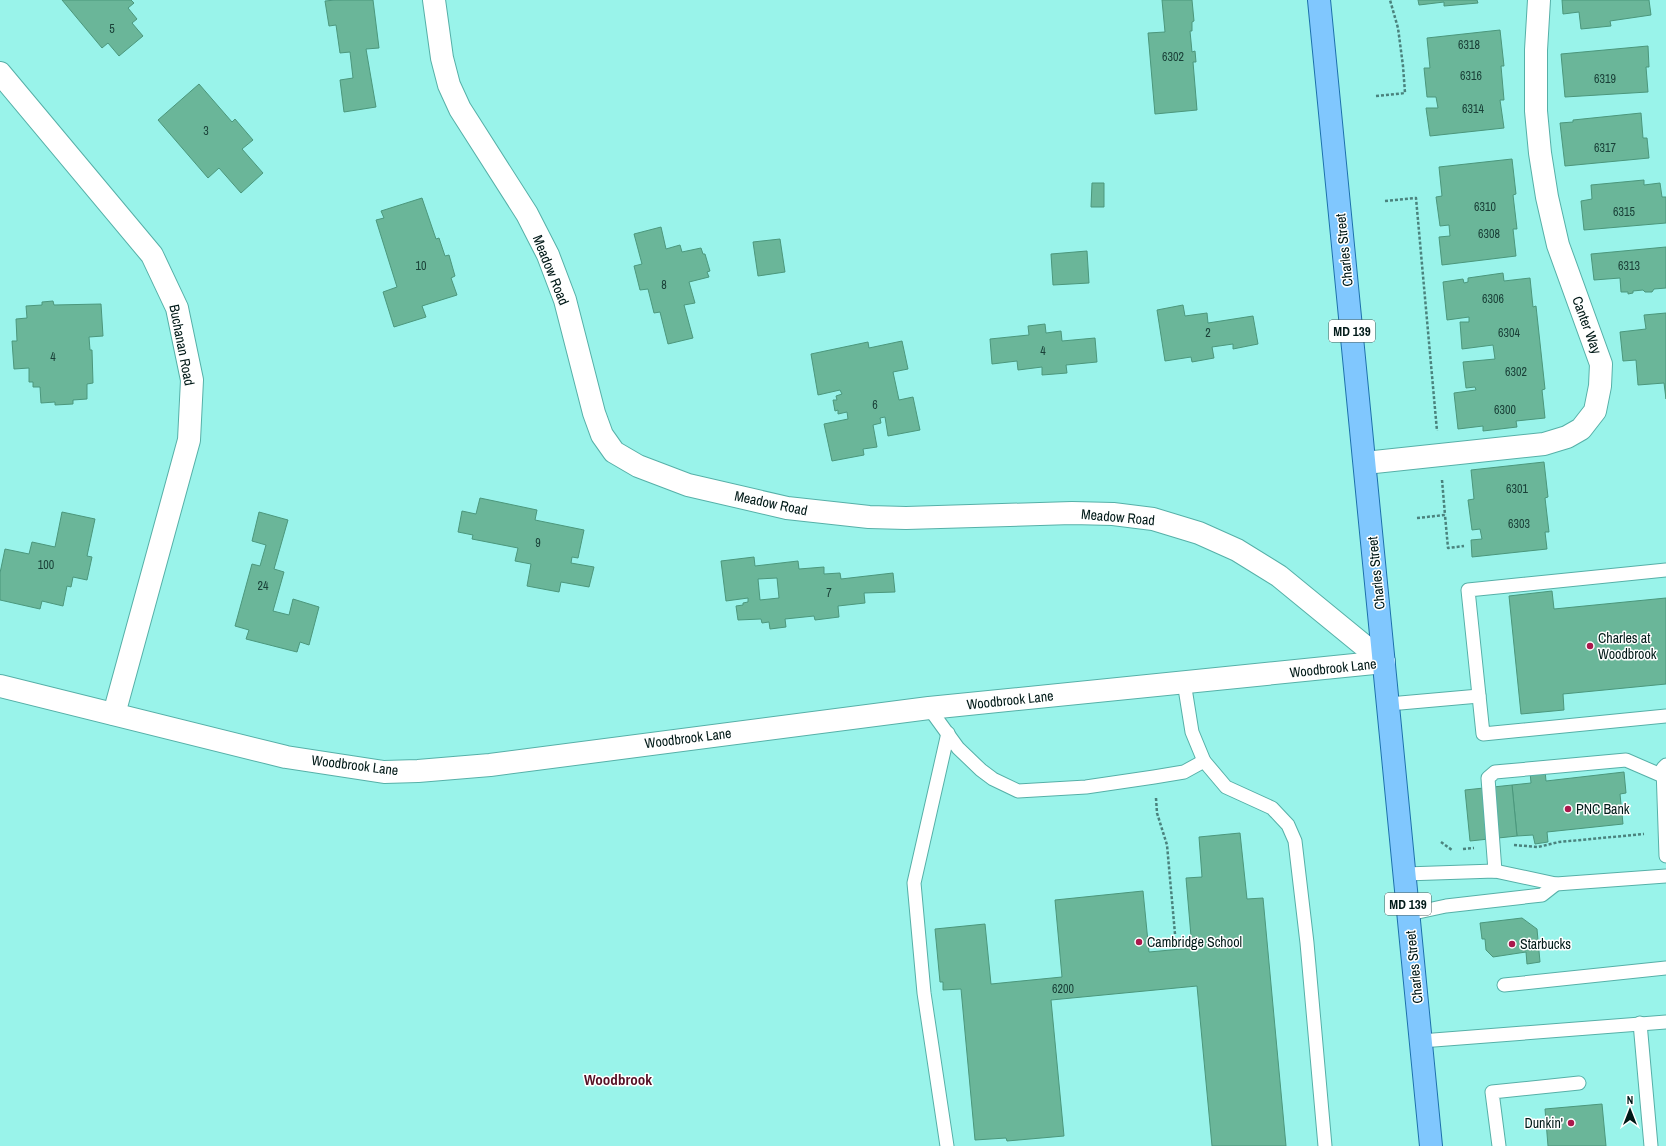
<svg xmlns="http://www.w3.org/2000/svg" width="1666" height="1146" viewBox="0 0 1666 1146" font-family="'Archivo Narrow',sans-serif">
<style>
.building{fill:#6ab699;stroke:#4b977c;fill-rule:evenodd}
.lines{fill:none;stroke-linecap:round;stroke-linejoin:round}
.service-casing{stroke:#56b0a8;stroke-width:15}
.minor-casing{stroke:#56b0a8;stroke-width:24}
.primary-casing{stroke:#1d71ac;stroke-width:24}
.path{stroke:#4a827d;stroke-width:2.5;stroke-dasharray:3 2;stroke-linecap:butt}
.service{stroke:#fff;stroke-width:13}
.minor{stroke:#fff;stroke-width:22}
.primary{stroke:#80c7fe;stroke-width:22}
.poi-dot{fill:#ab194c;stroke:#fff;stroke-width:1.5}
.labels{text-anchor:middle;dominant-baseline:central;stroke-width:3;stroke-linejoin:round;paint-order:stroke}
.number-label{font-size:12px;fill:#1a4038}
.shield{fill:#fff;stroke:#4c5e5d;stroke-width:1}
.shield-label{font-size:13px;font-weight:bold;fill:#001917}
.street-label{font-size:14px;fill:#001917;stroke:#fff}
.poi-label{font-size:14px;fill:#001917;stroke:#fff;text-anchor:start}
.neighbourhood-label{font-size:15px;font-weight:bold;fill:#561126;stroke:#fff}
</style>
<rect width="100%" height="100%" fill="#99f3ea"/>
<g class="building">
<polygon points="62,0 131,0 134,3 128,8 137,19 132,23 143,36 119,56 108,43 102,48"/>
<polygon points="335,0 373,0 379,48 366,49 376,107 344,112 340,80 353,78 350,52 340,53 336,25 329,26 325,1"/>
<polygon points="1162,0 1192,0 1194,21 1192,22 1192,31 1190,31 1192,52 1195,51 1196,62 1193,62 1197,110 1155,114 1148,33 1165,32"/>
<polygon points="1418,0 1477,0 1478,3 1444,6 1444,2 1419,5"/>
<polygon points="1562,0 1649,0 1651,15 1610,21 1611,26 1581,29 1579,12 1563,14"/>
<polygon points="1500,30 1504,66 1501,66 1504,100 1500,100 1504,128 1430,136 1426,108 1438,108 1436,97 1427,97 1424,68 1430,68 1427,38"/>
<polygon points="1648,46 1649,67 1646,67 1648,92 1565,97 1561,54"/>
<polygon points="199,84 232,122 235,119 253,140 242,149 263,173 241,193 219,168 208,178 158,120"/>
<polygon points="1641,113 1643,138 1647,138 1649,158 1565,166 1560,123 1573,122 1573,120"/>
<polygon points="1512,159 1516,194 1513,195 1517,229 1513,229 1516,256 1442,265 1439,237 1450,236 1449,225 1440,226 1436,197 1442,196 1439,167"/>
<polygon points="1644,180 1644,185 1660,183 1662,197 1666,197 1666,223 1584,230 1581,201 1592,199 1591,185"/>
<polygon points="1092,183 1104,183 1104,207 1091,207"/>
<polygon points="422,198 436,239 439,238 445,256 449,255 455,276 451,278 457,295 422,306 426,317 394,327 383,292 397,287 376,220 384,218 381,211"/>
<polygon points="661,227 666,249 680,245 682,252 701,248 703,254 705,254 710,271 707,272 709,277 689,282 695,303 684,305 693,338 668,344 660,312 654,313 648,289 640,290 634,266 642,264 634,234"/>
<polygon points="780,239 785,272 758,276 753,242"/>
<polygon points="1666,247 1666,288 1654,289 1652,292 1645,292 1643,290 1633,291 1633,293 1628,294 1628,292 1621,292 1620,278 1594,280 1591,254"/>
<polygon points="1087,251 1089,283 1053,285 1051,254"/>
<polygon points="1503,273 1504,281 1530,278 1533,307 1536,306 1545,389 1542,390 1545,418 1516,421 1517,427 1483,431 1483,426 1458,429 1454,393 1476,390 1475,387 1466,388 1463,362 1495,359 1493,345 1462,349 1460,322 1469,322 1469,317 1447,320 1443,282 1463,279 1464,283 1468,282 1468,278"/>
<polygon points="53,301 54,305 101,304 103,336 89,337 90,350 92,350 93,383 87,384 87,399 73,400 73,404 55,405 55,402 41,403 40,387 33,387 33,382 29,382 29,368 14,369 12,341 17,341 16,319 27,318 26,306 42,305 42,302"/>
<polygon points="1183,305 1185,316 1207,313 1208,323 1253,316 1258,344 1233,349 1233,344 1212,347 1214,358 1192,362 1191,357 1165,361 1157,310"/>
<polygon points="1666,313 1666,399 1664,383 1638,385 1636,360 1623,361 1620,332 1646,329 1644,315"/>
<polygon points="1045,324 1046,333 1061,331 1062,341 1095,338 1097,362 1066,365 1067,373 1042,375 1042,367 1018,370 1017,361 992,364 990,339 1029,335 1028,326"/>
<polygon points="902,341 908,369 893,372 899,400 913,397 920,430 888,436 885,417 880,418 881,423 873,425 877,447 863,449 864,455 832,461 824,424 848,419 847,412 838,414 838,410 835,411 833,400 837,400 836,396 842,394 840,390 818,395 811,354 868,342 869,348"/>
<polygon points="1544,462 1548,497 1545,498 1549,532 1545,532 1547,549 1472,557 1471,540 1482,539 1480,529 1472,530 1468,500 1474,499 1471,470"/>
<polygon points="480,498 537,510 535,520 584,530 578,558 572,557 571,563 594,567 589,587 561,582 559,592 527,586 531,564 515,561 518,548 472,539 473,535 458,532 462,511 476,514"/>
<polygon points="62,512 95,519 87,556 92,557 87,580 73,577 71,587 67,586 63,606 42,601 40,609 0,600 0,573 5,549 29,554 32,542 55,547"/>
<polygon points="259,512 288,520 274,569 284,572 273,611 289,615 293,599 319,607 309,645 300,642 297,652 246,639 249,630 235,626 252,564 260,566 266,545 252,541"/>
<path d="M 754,557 L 755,566 L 798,561 L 799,569 L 824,567 L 824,574 L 840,573 L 841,579 L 893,573 L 895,592 L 864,593 L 865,603 L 838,606 L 839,617 L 815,620 L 814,616 L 785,619 L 786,627 L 770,629 L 769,622 L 762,623 L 761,619 L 738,620 L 736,606 L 743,605 L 743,603 L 748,602 L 748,598 L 726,601 L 721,561 ZM 777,578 L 779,598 L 760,600 L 758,579 Z"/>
<polygon points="1552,591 1554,609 1666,598 1666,684 1563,694 1564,710 1521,714 1509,596"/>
<polygon points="1545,770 1546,781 1624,772 1626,793 1620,794 1623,824 1547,832 1548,842 1535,844 1533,835 1517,836 1512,785 1531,783 1530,772"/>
<polygon points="1512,785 1517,836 1470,841 1465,790"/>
<polygon points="1240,833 1247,899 1263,898 1286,1146 1212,1146 1197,986 1051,1000 1064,1136 1007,1141 1006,1138 975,1140 961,989 943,990 943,982 940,982 935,929 985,924 991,984 1062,977 1055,900 1143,891 1149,952 1192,948 1186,878 1202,877 1199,837"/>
<polygon points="1522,918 1537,929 1540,962 1527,964 1526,952 1493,957 1486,950 1485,939 1482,939 1480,923"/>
<polygon points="1602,1104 1606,1146 1548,1146 1545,1109"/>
</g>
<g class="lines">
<g class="service-casing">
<g id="service">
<polyline points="1666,570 1468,590 1483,734 1666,716"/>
<polyline points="1184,682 1192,732 1204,761 1226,787 1272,808 1288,825 1295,841 1307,943 1325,1146"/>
<polyline points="1389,704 1479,696"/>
<polyline points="929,708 958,748 981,770 993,779 1018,791 1086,787 1154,777 1184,772 1204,761"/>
<polyline points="1666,765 1663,768 1666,856"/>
<polyline points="1495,871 1488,778 1495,772 1626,760 1663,776"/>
<polyline points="1405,874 1495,871 1556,884 1666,876"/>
<polyline points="1409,914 1446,906 1542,895 1556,884"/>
<polyline points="1504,985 1666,968"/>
<polyline points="1640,1023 1651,1146"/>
<polyline points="1421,1041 1666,1022"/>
<polyline points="947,1146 924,993 914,883 948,733"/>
<polyline points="1499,1146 1492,1092 1579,1083"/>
</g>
</g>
<g class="minor-casing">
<g id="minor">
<polyline points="434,0 442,58 449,85 460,109 527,214 548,255 565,300 594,413 602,435 614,452 638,466 688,485 787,508 869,517 906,518 1072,513 1113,514 1153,519 1199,533 1237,550 1279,576 1384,662"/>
<polyline points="0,73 152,255 177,308 192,380 189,440 114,714"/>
<polyline points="1365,463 1544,444 1567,437 1581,429 1595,411 1600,386 1601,364 1558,245 1547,197 1540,153 1536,111 1536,50 1539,0"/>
<polyline points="0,686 286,757 384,772 418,771 490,765 929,708 1384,662"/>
</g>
</g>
<g class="primary-casing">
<polyline id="primary" points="1319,0 1431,1146"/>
</g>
<g class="path">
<polyline points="1376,96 1405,93 1403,66 1398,28 1390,0"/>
<polyline points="1385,201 1416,198 1437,431"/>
<polyline points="1442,480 1445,515"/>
<polyline points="1417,518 1445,515 1448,548 1464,546"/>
<polyline points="1156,798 1157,813 1167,845 1175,934"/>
<polyline points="1441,842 1452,850"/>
<polyline points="1514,845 1538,847 1559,842 1644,834"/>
<polyline points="1463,849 1474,848"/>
</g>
<use href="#service" class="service"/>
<use href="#minor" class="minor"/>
<use href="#primary" class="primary"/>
</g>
<g class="poi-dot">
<circle cx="1590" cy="646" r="4"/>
<circle cx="1568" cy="809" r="4"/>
<circle cx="1139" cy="942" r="4"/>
<circle cx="1512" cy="944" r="4"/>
<circle cx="1571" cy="1123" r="4"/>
</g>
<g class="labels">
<g class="number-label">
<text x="112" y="29">5</text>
<text x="1469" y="45">6318</text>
<text x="1173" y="57">6302</text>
<text x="1471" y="76">6316</text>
<text x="1605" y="79">6319</text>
<text x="1473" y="109">6314</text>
<text x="206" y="131">3</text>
<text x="1605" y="148">6317</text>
<text x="1485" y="207">6310</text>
<text x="1624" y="212">6315</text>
<text x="1489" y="234">6308</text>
<text x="421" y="266">10</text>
<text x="1629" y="266">6313</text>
<text x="664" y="285">8</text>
<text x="1493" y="299">6306</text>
<text x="1208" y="333">2</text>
<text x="1509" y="333">6304</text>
<text x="1043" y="351">4</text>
<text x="53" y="357">4</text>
<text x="1516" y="372">6302</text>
<text x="875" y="405">6</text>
<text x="1505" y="410">6300</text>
<text x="1517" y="489">6301</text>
<text x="1519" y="524">6303</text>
<text x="538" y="543">9</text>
<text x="46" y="565">100</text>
<text x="263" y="586">24</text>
<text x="829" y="593">7</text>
<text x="1063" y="989">6200</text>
</g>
<g class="shield">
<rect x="1329" y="320" width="46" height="22" rx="3"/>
<rect x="1385" y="893" width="46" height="22" rx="3"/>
</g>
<g class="shield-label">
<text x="1352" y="331">MD 139</text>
<text x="1408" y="904">MD 139</text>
</g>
<g class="street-label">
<text transform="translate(1344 250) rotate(-96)">Charles Street</text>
<text transform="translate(551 270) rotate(68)">Meadow Road</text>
<text transform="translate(1587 325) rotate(70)">Canter Way</text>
<text transform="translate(182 345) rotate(79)">Buchanan Road</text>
<text transform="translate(771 503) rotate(12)">Meadow Road</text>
<text transform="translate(1118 517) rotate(5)">Meadow Road</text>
<text transform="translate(1376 573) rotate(-96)">Charles Street</text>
<text transform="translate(1333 668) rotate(-6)">Woodbrook Lane</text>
<text transform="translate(1010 700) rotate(-6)">Woodbrook Lane</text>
<text transform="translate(688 738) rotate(-7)">Woodbrook Lane</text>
<text transform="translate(355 765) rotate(7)">Woodbrook Lane</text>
<text transform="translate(1414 967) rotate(-96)">Charles Street</text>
</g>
<g class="poi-label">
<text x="1598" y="638">Charles at<tspan x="1598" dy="16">Woodbrook</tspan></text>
<text x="1576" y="809">PNC Bank</text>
<text x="1147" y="942">Cambridge School</text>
<text x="1520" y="944">Starbucks</text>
<text x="1563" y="1123" text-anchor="end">Dunkin'</text>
</g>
<g class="neighbourhood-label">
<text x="618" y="1079">Woodbrook</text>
</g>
</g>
<g transform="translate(1630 1110)" stroke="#ffffff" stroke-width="3" paint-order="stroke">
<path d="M0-3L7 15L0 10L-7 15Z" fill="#001917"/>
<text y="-6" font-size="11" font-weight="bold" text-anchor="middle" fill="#001917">N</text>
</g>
</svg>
